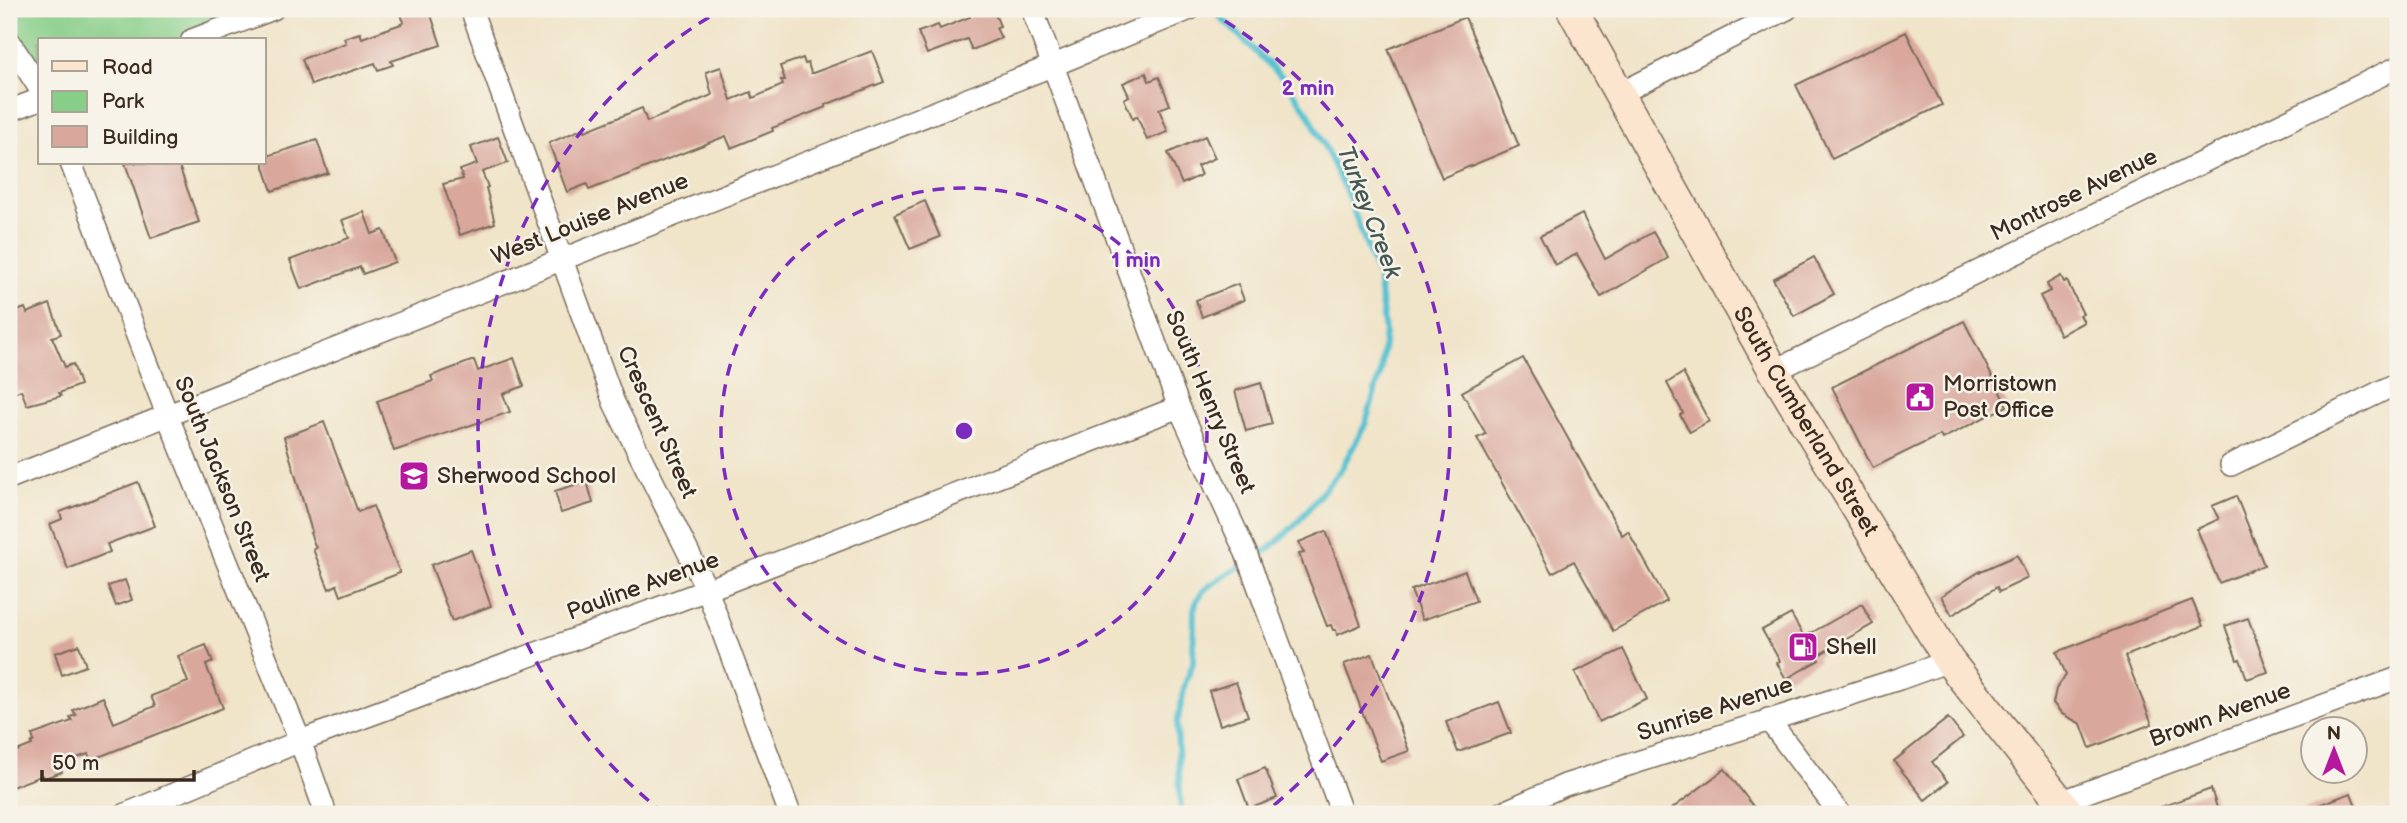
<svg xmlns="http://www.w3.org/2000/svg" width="2407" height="823" viewBox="0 0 2407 823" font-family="'Balsamiq Sans',sans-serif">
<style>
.green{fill:#87ce89;stroke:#617c54;stroke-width:2}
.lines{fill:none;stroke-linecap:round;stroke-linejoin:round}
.stream{stroke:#56c1d1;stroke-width:6}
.building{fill:#d9a79c}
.minor-casing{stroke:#7a6b5a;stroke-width:24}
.secondary-casing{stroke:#7a6b5a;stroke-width:33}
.minor{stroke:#fff;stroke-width:21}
.secondary{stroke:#fbe5cf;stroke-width:30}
.ring{fill:none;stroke:#7b2cbf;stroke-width:3.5;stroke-dasharray:12 9}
.labels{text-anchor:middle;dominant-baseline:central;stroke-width:5;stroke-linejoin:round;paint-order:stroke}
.street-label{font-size:23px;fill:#3b2a1e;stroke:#f7f3e8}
.poi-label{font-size:23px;fill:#3b2a1e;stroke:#f7f3e8;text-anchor:start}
.water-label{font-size:24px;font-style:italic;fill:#435754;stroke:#f7f3e8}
.centre{fill:#7b2cbf;stroke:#f7f3e8;stroke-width:3.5}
.ring-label{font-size:21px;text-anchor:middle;font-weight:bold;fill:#7b2cbf;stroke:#f7f3e8;stroke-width:5;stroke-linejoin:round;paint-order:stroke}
</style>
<rect width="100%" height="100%" fill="#f7f3e8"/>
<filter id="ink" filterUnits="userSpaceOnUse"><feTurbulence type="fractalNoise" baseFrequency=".0143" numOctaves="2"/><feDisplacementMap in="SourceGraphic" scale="14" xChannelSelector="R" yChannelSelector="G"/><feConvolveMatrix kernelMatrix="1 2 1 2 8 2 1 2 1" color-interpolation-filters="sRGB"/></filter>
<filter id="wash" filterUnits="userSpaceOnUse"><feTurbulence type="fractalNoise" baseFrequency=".00686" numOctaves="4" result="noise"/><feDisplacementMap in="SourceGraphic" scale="28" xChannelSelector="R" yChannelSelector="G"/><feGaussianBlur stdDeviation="1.57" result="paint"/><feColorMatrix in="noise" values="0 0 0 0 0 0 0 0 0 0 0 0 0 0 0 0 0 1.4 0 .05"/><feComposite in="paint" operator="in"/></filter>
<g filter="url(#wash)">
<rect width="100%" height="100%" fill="#f0e4c9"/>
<polygon class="green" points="9,9 273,9 192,40 40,40 40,89 9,41"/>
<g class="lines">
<polyline class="stream" points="1181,814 1177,724 1185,684 1193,663 1194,610 1197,600 1204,590 1221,578 1269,549 1297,523 1341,469 1365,425 1381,372 1385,332 1378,277 1347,193 1309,114 1284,79 1212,9"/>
</g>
<g id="blocks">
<g class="building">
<polygon points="419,9 429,9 441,45 391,61 393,65 378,70 375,63 311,85 302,59 346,43 344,38 360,33 362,38 401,24 404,22 401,15"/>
<polygon points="968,9 993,9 1000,26 996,28 1001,38 972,50 967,39 927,54 918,32 938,25 940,29 970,17"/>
<polygon points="1465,17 1519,146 1442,178 1388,49"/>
<polygon points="1906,32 1942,105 1832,159 1796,85"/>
<polygon points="872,51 884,82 825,105 826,107 772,128 773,131 731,148 726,136 589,190 587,184 567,192 549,143 584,128 585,131 642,108 647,122 712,95 706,72 721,67 731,100 751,92 753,98 783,85 781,80 785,80 780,66 803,58 805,64 808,63 811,73 813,73"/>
<polygon points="1146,73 1149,81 1159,77 1170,105 1159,109 1168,132 1147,140 1137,116 1133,119 1124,99 1129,96 1123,83"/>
<polygon points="1205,136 1215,158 1197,166 1201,175 1182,184 1168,153"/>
<polygon points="498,137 508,163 482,172 488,187 486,188 495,223 460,235 443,184 463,179 460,170 477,164 471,147"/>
<polygon points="317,140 328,173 272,191 264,167 264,157"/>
<polygon points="125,163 178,163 199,222 151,238"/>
<polygon points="925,201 940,237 910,249 895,214"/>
<polygon points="364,212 372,234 383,230 395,262 363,274 360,267 301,289 290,260 349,238 342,220"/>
<polygon points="1582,214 1605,259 1653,232 1668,258 1601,297 1577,254 1555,265 1540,236"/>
<polygon points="1814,257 1834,294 1794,316 1773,279"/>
<polygon points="2061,276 2064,282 2067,281 2083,314 2080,315 2084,322 2060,335 2040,296 2050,291 2047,284"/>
<polygon points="1238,284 1244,300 1202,317 1196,300"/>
<polygon points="50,304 61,334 52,337 65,367 73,364 80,385 59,393 61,396 27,405 21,390 9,395 9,314 25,308 27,313"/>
<polygon points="1964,321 2007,406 1942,439 1940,435 1873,468 1832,387"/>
<polygon points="514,358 524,386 503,394 510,412 394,451 377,401 433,381 431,376 474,360 478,371"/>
<polygon points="1523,358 1622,535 1628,531 1667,601 1613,631 1574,561 1552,573 1477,438 1486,434 1462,392"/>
<polygon points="1683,373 1709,421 1690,432 1680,415 1683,413 1667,383"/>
<polygon points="1261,383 1272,424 1246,431 1235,391"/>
<polygon points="324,422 358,512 373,506 400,573 341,596 337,585 329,589 313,549 316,548 310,533 312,532 284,437"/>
<polygon points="587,481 593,503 561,513 555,491"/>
<polygon points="138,482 155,526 107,544 110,552 68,569 50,524 62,519 60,512"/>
<polygon points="2236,496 2264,565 2219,583 2197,529 2219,519 2212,506"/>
<polygon points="1326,531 1361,625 1337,635 1336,630 1333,630 1331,625 1327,626 1299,554 1304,553 1299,542"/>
<polygon points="471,550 491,606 452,621 431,565"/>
<polygon points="2017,555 2028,578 1999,592 1997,587 1952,615 1941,596 1979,572"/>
<polygon points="1465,571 1476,601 1422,620 1411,590"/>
<polygon points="125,580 132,600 116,606 108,586"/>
<polygon points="2192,600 2203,626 2125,656 2152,724 2090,748 2081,724 2062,714 2053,703 2056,689 2066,675 2057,652"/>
<polygon points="1862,604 1873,624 1817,656 1819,660 1786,679 1777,663 1780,661 1762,630 1791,614 1804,637"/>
<polygon points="2248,618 2268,672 2247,679 2240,659 2237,660 2225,626"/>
<polygon points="79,645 86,666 62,675 55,653"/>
<polygon points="206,645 213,662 206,665 223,708 91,760 88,754 60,764 62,772 44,778 43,775 9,788 9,754 32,745 31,743 34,741 32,735 72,721 70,717 76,715 73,710 103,697 114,723 155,706 151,696 188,682 178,656"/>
<polygon points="1623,649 1647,699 1599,722 1575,672"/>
<polygon points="1372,654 1409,751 1381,761 1344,664"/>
<polygon points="1236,682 1248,716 1220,725 1209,691"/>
<polygon points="1499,702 1511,733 1458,752 1446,722"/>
<polygon points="1948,718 1963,737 1932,762 1948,782 1925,800 1894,761"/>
<polygon points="1265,768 1277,798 1249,809 1238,779"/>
<polygon points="1725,769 1759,814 1665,814"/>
<polygon points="2211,789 2219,814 2147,814 2147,812"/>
<polygon points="2351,793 2359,814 2299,814 2299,812"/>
</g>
</g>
</g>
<g filter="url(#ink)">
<use href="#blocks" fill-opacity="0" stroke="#7a6b5a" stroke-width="2"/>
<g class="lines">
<g class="minor-casing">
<g id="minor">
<polyline points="471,9 614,403 707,590 790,814"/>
<polyline points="1032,9 1179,407 1246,553 1342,814"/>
<polyline points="192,40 273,9"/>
<polyline points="9,41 40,89"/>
<polyline points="1621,93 1787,9"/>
<polyline points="9,111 40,99"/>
<polyline points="71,163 168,417 300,741 326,814"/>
<polyline points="1774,371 2398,67"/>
<polyline points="2231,465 2398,383"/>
<polyline points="9,478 1054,65 1190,9"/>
<polyline points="1768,719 1840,814"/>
<polyline points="2060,802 2398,678"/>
<polyline points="126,814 300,741 707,590 1179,407"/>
<polyline points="1499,814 1565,785 1899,679 1949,661"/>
</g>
</g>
<g class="secondary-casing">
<g id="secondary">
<path id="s1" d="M 1572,9 L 1774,371 L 1949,661 L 2070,814"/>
</g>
</g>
<use href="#minor" class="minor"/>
<use href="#secondary" class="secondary"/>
</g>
</g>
<g class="ring">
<circle cx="964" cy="431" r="243"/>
<path d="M665 814A486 486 0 0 1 721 10M1207 10A486 486 0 0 1 1263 814"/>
</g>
<defs>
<g id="civic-square" transform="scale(1.575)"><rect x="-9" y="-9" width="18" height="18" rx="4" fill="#b5179e" stroke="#f7f3e8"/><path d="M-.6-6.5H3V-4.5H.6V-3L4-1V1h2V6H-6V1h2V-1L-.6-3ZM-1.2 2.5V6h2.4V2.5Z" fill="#fff"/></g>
<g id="school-square" transform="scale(1.575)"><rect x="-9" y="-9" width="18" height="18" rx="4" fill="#b5179e" stroke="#f7f3e8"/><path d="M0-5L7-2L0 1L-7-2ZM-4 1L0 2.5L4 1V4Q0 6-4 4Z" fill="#fff"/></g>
<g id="fuel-square" transform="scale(1.575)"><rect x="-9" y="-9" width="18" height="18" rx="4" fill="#b5179e" stroke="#f7f3e8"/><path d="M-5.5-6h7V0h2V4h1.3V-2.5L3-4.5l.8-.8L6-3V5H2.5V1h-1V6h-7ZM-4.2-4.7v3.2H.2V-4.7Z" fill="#fff"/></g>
</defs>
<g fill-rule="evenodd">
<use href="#civic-square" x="1920" y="397"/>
<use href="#school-square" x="414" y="476"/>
<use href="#fuel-square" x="1803" y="647"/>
</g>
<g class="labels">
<g class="street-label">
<text transform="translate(2074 195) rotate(-26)">Montrose Avenue</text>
<text transform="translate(590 219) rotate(-22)">West Louise Avenue</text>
<text transform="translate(1210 402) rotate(67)">South Henry Street</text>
<text stroke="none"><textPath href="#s1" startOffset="474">South Cumberland Street</textPath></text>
<text transform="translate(657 422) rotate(66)">Crescent Street</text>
<text transform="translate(222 479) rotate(68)">South Jackson Street</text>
<text transform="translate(643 586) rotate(-20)">Pauline Avenue</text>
<text transform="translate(1715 709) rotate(-18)">Sunrise Avenue</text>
<text transform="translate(2220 715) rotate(-20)">Brown Avenue</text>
</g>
<g class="poi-label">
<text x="1943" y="384">Morristown<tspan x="1943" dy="26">Post Office</tspan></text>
<text x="437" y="476">Sherwood School</text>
<text x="1826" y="647">Shell</text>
</g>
<g class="water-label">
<text transform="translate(1369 212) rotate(69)">Turkey Creek</text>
</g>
</g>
<circle cx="964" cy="431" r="10" class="centre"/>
<g class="ring-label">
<text x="1308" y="95">2 min</text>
<text x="1136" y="267">1 min</text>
</g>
<rect width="2407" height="823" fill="none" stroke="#f7f3e8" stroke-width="35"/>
<rect x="38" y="38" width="228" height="126" fill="#f7f3e8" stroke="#aca397" stroke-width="2"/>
<rect x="52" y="61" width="35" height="10" fill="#fbe5cf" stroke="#aca397" stroke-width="2"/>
<text x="102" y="74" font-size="21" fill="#3b2a1e">Road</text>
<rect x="52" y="91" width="35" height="21" fill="#87ce89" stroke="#aca397" stroke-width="2"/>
<text x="102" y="108" font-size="21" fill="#3b2a1e">Park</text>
<rect x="52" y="126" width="35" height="21" fill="#d9a79c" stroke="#aca397" stroke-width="2"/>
<text x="102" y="144" font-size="21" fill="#3b2a1e">Building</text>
<g transform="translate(2334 750)"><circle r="33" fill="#f7f3e8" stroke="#aca397" stroke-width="2"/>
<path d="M0-5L12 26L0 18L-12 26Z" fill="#b5179e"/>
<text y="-10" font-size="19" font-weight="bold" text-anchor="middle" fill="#3b2a1e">N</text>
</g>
<path d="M42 770v10h152v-10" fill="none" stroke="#3b2a1e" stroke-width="3.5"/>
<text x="52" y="770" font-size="21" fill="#3b2a1e" stroke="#f7f3e8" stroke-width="5" paint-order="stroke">50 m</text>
</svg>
